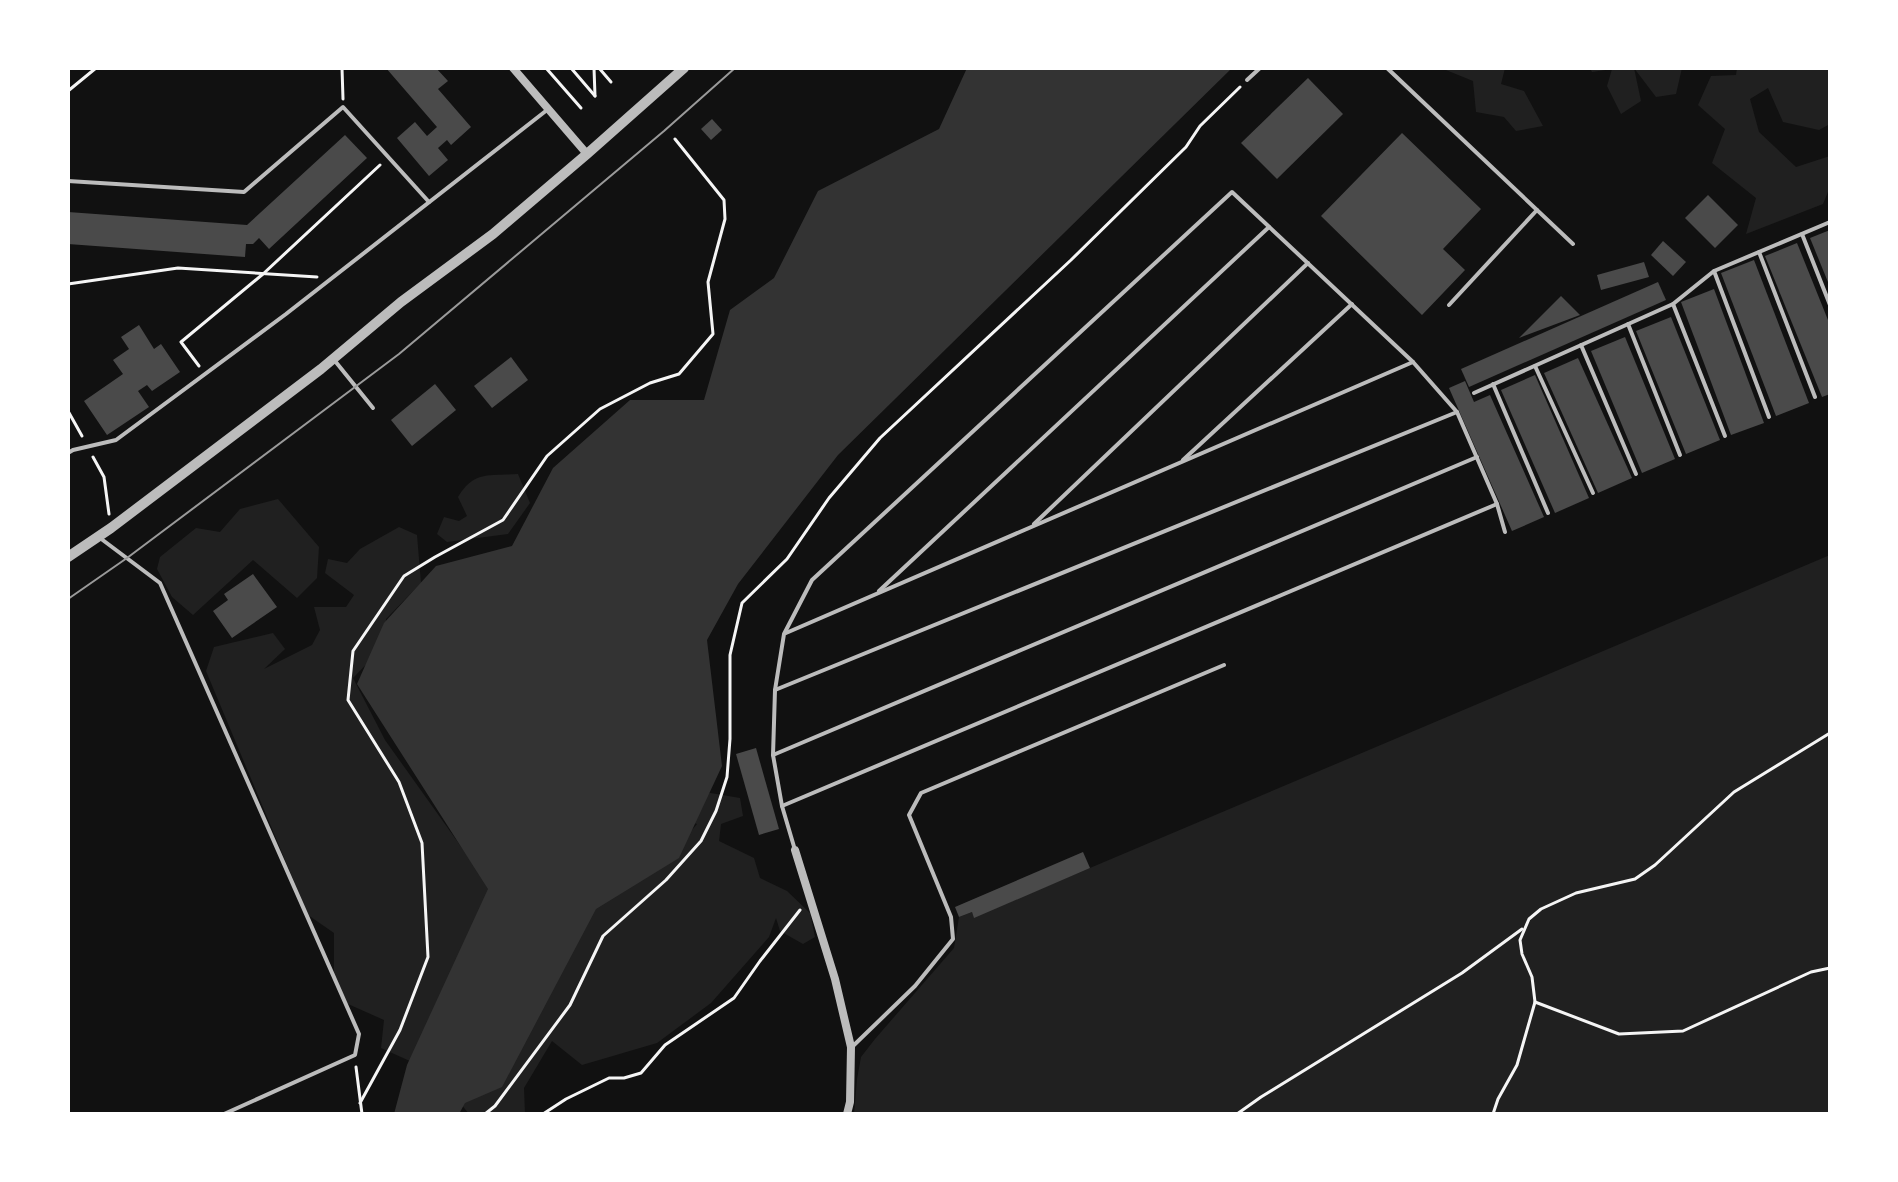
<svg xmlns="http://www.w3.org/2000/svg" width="1898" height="1182" viewBox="0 0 1898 1182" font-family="'IBM Plex Sans',sans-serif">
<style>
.green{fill:#202020}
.water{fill:#333}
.building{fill:#4a4a4a}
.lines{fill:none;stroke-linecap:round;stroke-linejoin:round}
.path{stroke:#f5f5f5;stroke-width:3}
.service{stroke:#bcbcbc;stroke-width:4}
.minor{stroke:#bcbcbc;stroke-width:8}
.tertiary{stroke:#bcbcbc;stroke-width:10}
.tram{stroke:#9a9a9a;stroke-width:2}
</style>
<rect width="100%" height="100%" fill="#111"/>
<g class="green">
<polygon points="1441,68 1505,68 1501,84 1524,91 1543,126 1516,131 1504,117 1476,112 1473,81"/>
<polygon points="1590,68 1682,68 1676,94 1656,97 1634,68 1641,101 1621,114 1607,86 1612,69 1592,72"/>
<polygon points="1737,68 1830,68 1830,124 1819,130 1783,122 1768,88 1750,99 1759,132 1796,167 1830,156 1830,187 1823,204 1746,234 1756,198 1712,163 1725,129 1698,105 1711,76 1736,75"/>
<path d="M 518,474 L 530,503 L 508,534 L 447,542 L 437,534 L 444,517 L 459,521 L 467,516 L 458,497 C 474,470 489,476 518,474 Z"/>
<polygon points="278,499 319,547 317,578 297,598 253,560 193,615 172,597 157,569 160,557 196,528 220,532 240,509"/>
<polygon points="399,527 417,535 421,583 386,619 387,643 353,678 385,740 492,890 412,1062 381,1048 384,1020 348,1004 334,976 334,933 308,915 206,671 214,647 273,633 285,649 264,669 312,645 320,630 314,607 346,607 354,595 325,573 328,559 347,563 360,549"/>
<polygon points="1830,555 1830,1114 854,1114 857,1079 861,1057 875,1039 954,948 959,917 972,912 974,917"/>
<polygon points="687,789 740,798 743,816 721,824 719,841 754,858 760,878 787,891 810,913 815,937 803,944 780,931 776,918 769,937 711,1003 657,1043 582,1065 552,1041 524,1088 525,1114 469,1114 457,1099 543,942 681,843 697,824 675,817"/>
</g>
<polygon class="water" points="967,68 1232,68 838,455 738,584 707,640 722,766 679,858 596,909 502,1087 465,1103 459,1114 394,1114 407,1065 488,889 357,684 384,623 436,566 512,546 553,468 630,400 704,400 730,310 774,278 818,191 939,129"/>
<g class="building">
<polygon points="386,68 436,68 448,81 438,89 471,127 451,145 447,140 438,148 448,160 429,176 397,138 415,122 427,136 437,127"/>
<polygon points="1308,78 1343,114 1277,179 1241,143"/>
<polygon points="712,119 722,130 711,140 701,129"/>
<polygon points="1402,133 1481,209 1443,249 1465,270 1422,315 1321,216"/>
<polygon points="345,135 367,158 269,249 259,238 253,244 246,244 245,257 68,244 68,212 247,225"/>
<polygon points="1708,195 1738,225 1715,248 1685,218"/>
<polygon points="1830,230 1830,287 1810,238"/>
<polygon points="1663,241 1686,262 1673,276 1651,255"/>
<polygon points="1797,243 1830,325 1830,394 1822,397 1765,256"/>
<polygon points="1754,260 1809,403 1776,416 1721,273"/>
<polygon points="1644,262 1649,277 1601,290 1597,275"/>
<polygon points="1658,282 1666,300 1469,387 1461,369"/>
<polygon points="1714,289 1764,423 1731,435 1681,302"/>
<polygon points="1561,296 1580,315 1519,338"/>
<polygon points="1671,317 1720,440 1686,454 1636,331"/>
<polygon points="139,325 154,349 161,344 180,372 152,391 147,385 138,391 149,407 107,435 84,401 123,374 113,360 129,349 121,337"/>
<polygon points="1625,337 1675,459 1642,473 1591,351"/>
<polygon points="511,357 528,380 492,408 474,386"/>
<polygon points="1578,358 1632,478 1598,493 1544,373"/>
<polygon points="1535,375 1589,498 1555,513 1501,390"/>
<polygon points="1465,381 1474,402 1490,395 1544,517 1512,531 1449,388"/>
<polygon points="435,384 456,410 412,446 391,420"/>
<polygon points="253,574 277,607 232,638 213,611 228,600 224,594"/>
<polygon points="756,748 779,829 759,835 736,754"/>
<polygon points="1083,852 1090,868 974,918 972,912 959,917 955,907"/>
</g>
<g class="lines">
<g class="path">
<polyline points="342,68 343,99"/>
<polyline points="546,68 581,108"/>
<polyline points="571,68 595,96"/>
<polyline points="594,68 595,96"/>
<polyline points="599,68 611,82"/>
<polyline points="68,91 96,68"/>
<polyline points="68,284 178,268 317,277"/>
<polyline points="199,366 181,342 263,274 380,165"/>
<polyline points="68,411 82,436"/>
<polyline points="93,457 104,477 109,514"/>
<polyline points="1535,1002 1619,1034 1683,1031 1811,972 1830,968"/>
<polyline points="356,1067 362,1114"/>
<polyline points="360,1103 400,1030 428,957 422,843 399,782 348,700 353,651 404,576 435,557 503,520 547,456 600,409 650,383 679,374 713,334 708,282 725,219 724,200 675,139"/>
<polyline points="485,1114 495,1106 570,1005 603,936 666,880 701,841 716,811 727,777 730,739 730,655 742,603 787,559 829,498 880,438 1071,260 1186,147 1200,126 1240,87"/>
<polyline points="543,1114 566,1099 609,1078 624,1078 641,1073 665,1045 734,998 760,961 800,910"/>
<polyline points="1237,1114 1261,1097 1462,973 1522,929"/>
<polyline points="1493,1114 1498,1099 1517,1065 1535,1002 1532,977 1522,954 1520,940 1529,919 1541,909 1576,893 1635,879 1655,865 1734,792 1830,733"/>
</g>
<g class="service">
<polyline points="1387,68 1573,244"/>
<polyline points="1247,80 1260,68"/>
<polyline points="68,181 244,192 343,107 429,202"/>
<polyline points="1802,234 1830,305"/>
<polyline points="1759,252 1815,397"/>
<polyline points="1714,271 1769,417"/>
<polyline points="1673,304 1725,436"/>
<polyline points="1449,305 1537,210"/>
<polyline points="1628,324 1680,455"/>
<polyline points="1581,345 1636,474"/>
<polyline points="335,361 373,408"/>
<polyline points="1535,366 1593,493"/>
<polyline points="1493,384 1548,513"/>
<polyline points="1474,393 1673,304 1714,271 1830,222"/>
<polyline points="68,453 73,450 116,440 286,314 547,110"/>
<polyline points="1183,460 1352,304"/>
<polyline points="1034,524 1308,263"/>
<polyline points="100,538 160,583 359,1034 355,1055 224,1114"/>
<polyline points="879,591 1269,227"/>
<polyline points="786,633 1413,362"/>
<polyline points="775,690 1457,412"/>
<polyline points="773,755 1477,457"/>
<polyline points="782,806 1497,504"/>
<polyline points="795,850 782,806 773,755 775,690 784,634 812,580 1232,192 1413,362 1457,412 1497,504 1505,532"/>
<polyline points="853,1046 915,986 953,939 951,917 909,815 921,793 1224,665"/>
</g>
<g class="minor">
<polyline points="513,68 587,154"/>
<polyline points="795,850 835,979 851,1047 850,1102 847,1114"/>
</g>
<polyline class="tertiary" points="68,557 111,528 321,369 401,302 493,234 587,154 684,68"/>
<polyline class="tram" points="68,599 127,558 399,354 664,131 735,68"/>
</g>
<rect width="1898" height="1182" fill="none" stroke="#ffffff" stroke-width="140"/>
</svg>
